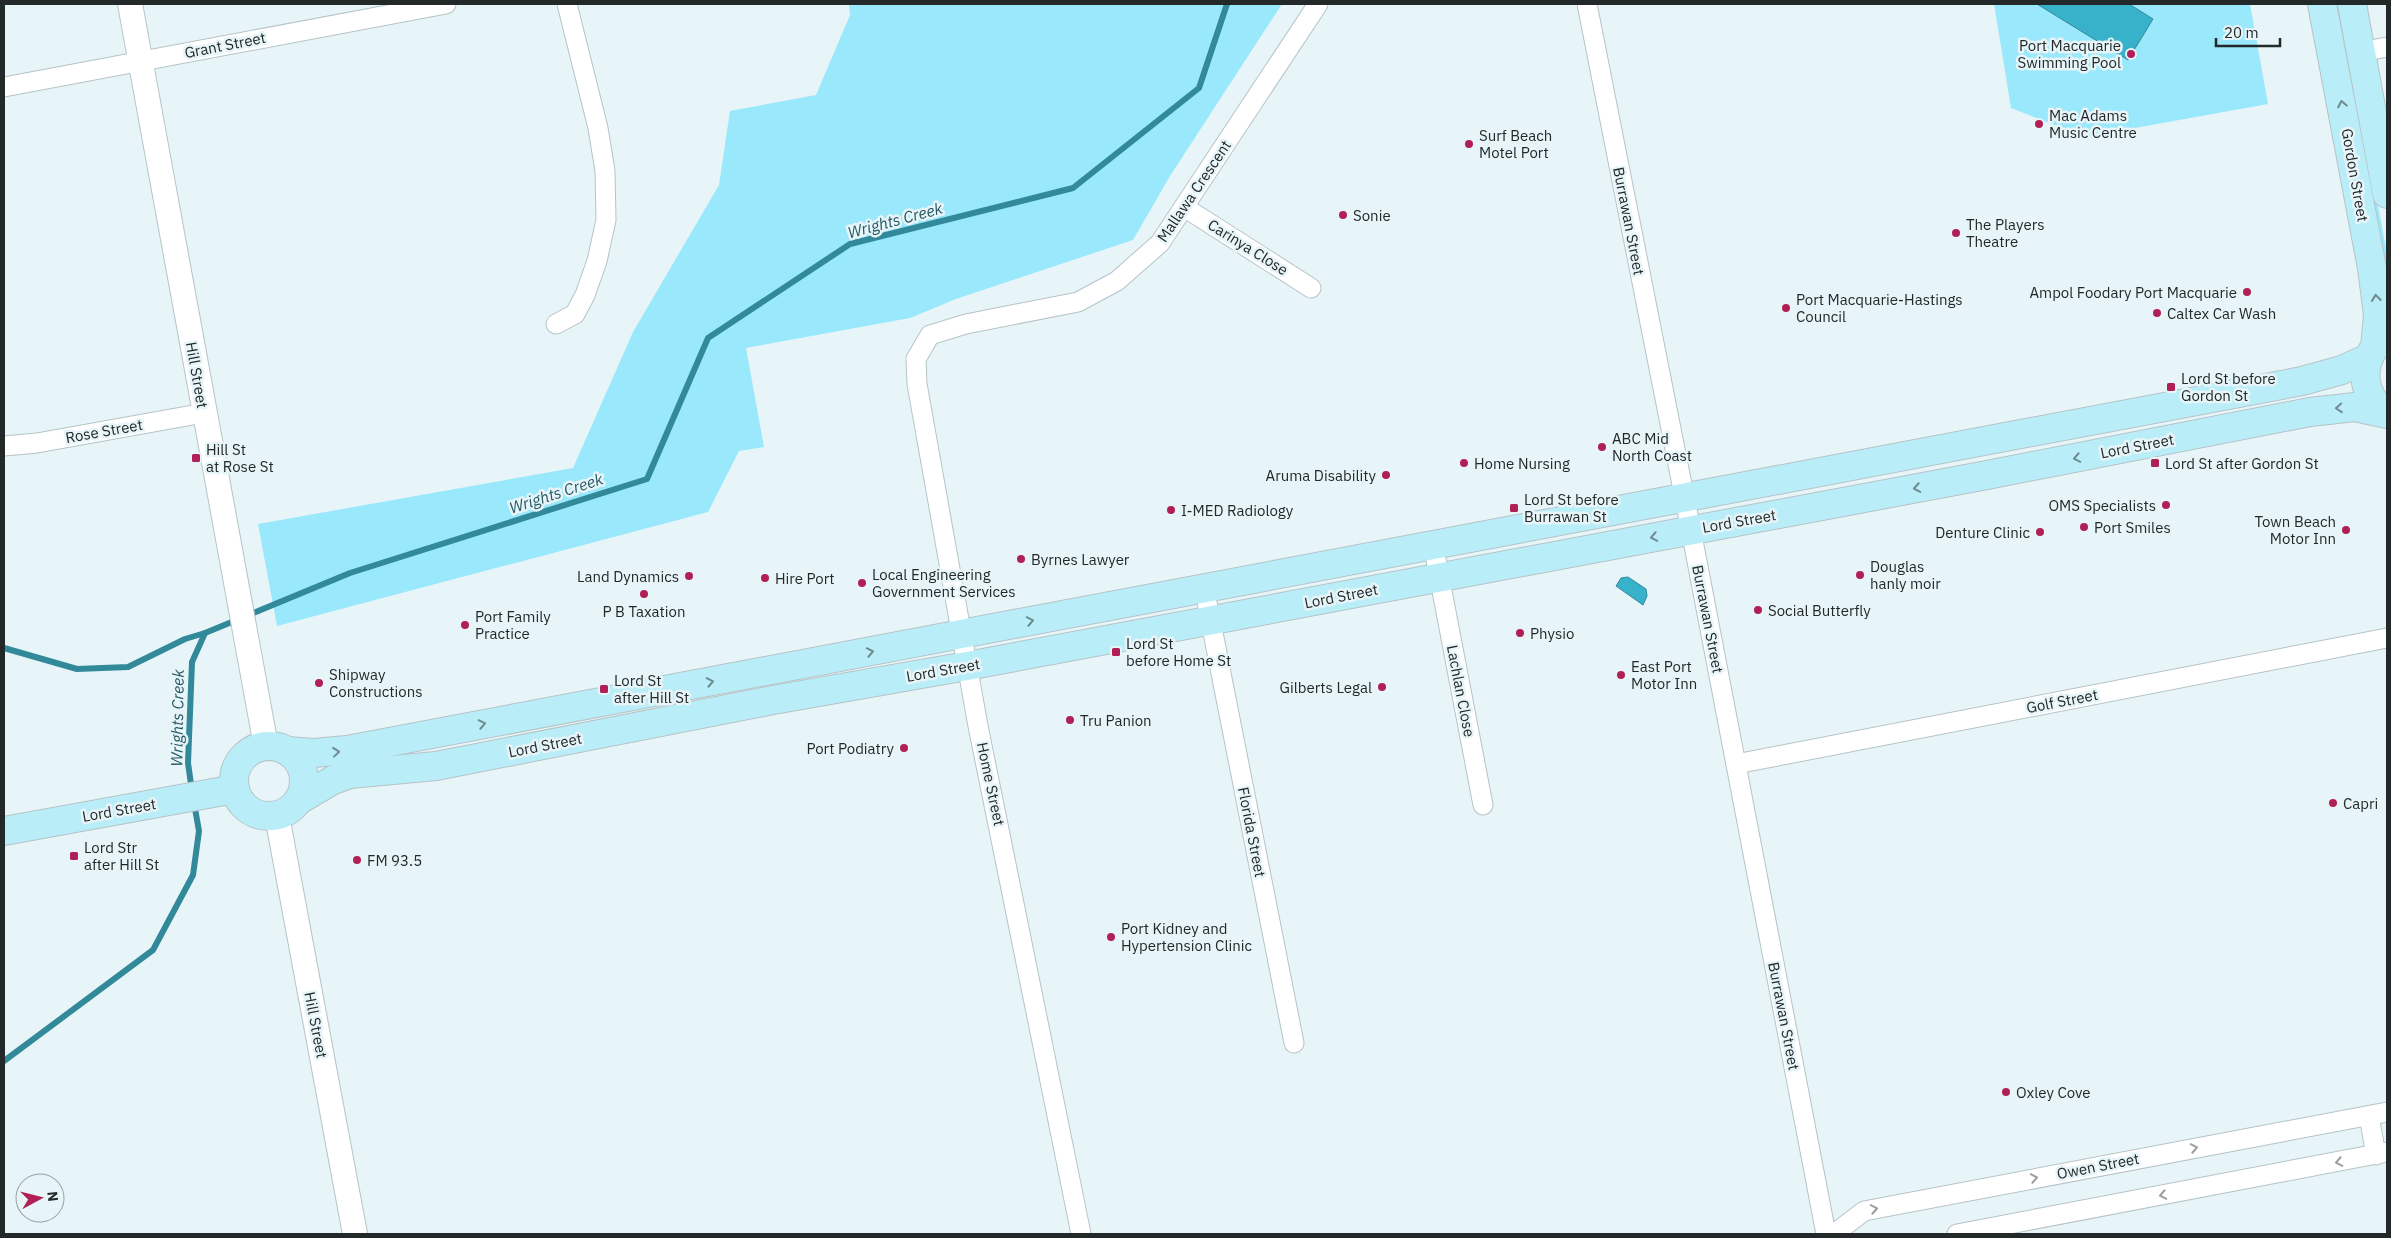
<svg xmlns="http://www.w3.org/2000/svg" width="2391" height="1238" viewBox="0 0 2391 1238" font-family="'IBM Plex Sans',sans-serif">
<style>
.green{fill:#9ae8fb}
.water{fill:#38b2cb;stroke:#32899a}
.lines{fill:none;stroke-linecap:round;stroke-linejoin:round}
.stream{stroke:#32899a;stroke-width:6}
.minor-casing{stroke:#b6c3c7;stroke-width:21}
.tertiary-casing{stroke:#b6c3c7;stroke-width:26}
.secondary-casing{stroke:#b6c3c7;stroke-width:30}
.minor{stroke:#fff;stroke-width:19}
.tertiary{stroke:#fff;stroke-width:24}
.secondary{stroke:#b9eef8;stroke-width:28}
.oneway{stroke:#6e8b90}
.oneway2{stroke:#9c9e9f}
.poi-dot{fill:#b02056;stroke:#e7f5f9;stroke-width:2}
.labels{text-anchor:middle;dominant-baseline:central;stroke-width:5;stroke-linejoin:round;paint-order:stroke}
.street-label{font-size:15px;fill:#232829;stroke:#e7f5f9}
.poi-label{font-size:15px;fill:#232829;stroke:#e7f5f9;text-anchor:start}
.water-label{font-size:16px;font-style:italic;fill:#275863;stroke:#e7f5f9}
</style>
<rect width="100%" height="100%" fill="#e7f5f9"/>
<g class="green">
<polygon points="849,4 1282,4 1170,176 1133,240 956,299 910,318 746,348 764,447 739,451 708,512 277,626 258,524 573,468 633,332 719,185 730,111 816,95 850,15"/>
<polygon points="1994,4 2250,4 2268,104 2085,137 2011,108"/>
<polygon points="2362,118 2387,254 2387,286 2355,120"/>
</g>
<g class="water">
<polygon points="2037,4 2129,4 2153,19 2128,60"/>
<polygon points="1628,577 1646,589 1647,596 1643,605 1616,586 1621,578"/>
</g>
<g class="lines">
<g class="stream">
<polyline points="4,648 77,669 128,667 185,639 205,633"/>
<polyline points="192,791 188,763 192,662 205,633 350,573 647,479 708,338 850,244 1073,188 1199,88 1227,4"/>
<polyline points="4,1061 153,950 193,875 199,831 194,803"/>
</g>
<g class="minor-casing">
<g id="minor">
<polyline points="1587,4 1691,530 1826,1234"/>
<polyline points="2361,52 2387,47"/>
<polyline points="4,87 446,4"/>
<polyline points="1184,207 1311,288"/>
<polyline points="556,324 575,314 585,295 597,261 606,220 605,171 598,128 567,4"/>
<polyline points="4,446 37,443 204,413"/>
<polyline points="1433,544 1483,805"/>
<polyline points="1204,587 1294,1043"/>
<polyline points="1736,764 2387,638"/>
<polyline points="2369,1116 2376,1155"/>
<polyline points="1081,1234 978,726 917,384 916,359 930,335 966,324 1078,302 1117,281 1160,243 1318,4"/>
<polyline points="1834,1234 1864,1211 2387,1112"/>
<polyline points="1957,1234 2387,1152"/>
</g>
</g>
<g class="tertiary-casing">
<g id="tertiary">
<polyline points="130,4 266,746"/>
<polyline points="277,816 355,1234"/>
</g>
</g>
<g class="secondary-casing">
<g id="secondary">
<polyline points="2322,4 2372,268 2378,315 2375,347"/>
<polyline points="2352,4 2387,194"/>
<path d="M 2374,348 C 2359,372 2364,397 2387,414"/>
<circle cx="269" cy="781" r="35"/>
<polyline points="287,751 314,753 347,750 2302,381 2342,370 2368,358"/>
<polyline points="299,800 333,780 350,774 436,766 773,700 967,666 1987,475 2310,412 2355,407 2387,414"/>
<polyline points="4,831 235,789"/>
</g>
</g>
<use href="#minor" class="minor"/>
<use href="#tertiary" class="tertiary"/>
<use href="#secondary" class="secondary"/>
</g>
<defs><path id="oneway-chevron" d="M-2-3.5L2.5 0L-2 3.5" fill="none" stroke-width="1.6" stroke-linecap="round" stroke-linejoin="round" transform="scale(1.25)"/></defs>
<g class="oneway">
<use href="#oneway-chevron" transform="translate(2342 104) rotate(-101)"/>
<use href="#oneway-chevron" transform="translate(2376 298) rotate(-96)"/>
<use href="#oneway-chevron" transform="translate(2339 408) rotate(176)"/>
<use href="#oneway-chevron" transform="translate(2077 458) rotate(169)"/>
<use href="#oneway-chevron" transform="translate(1917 488) rotate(170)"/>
<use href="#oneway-chevron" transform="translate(1654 537) rotate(169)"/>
<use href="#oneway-chevron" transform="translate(1030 621) rotate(-11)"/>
<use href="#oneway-chevron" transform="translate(870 652) rotate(-11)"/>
<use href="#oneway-chevron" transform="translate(710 682) rotate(-11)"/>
<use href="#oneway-chevron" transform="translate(482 724) rotate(-11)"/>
<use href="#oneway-chevron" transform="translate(336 752) rotate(-6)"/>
</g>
<g class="oneway2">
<use href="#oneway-chevron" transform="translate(2194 1148) rotate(-11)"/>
<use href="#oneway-chevron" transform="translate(2339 1162) rotate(169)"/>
<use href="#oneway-chevron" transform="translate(2034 1178) rotate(-11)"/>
<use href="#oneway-chevron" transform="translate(2163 1195) rotate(169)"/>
<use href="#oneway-chevron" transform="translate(1874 1209) rotate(-10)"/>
</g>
<g class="poi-dot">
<circle cx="2131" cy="54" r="5"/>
<circle cx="2039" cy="124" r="5"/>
<circle cx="1469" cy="144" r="5"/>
<circle cx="1343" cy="215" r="5"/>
<circle cx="1956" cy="233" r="5"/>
<circle cx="2247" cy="292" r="5"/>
<circle cx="1786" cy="308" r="5"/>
<circle cx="2157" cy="313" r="5"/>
<rect x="2166" y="382" width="10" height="10" rx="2.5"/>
<circle cx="1602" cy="447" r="5"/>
<rect x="191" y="453" width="10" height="10" rx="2.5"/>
<circle cx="1464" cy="463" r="5"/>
<rect x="2150" y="458" width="10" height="10" rx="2.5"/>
<circle cx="1386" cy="475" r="5"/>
<circle cx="2166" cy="505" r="5"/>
<rect x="1509" y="503" width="10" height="10" rx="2.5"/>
<circle cx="1171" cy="510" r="5"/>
<circle cx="2084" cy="527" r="5"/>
<circle cx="2346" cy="530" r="5"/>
<circle cx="2040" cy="532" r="5"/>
<circle cx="1021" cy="559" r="5"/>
<circle cx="1860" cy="575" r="5"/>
<circle cx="689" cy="576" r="5"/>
<circle cx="765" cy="578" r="5"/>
<circle cx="862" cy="583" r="5"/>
<circle cx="644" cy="594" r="5"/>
<circle cx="1758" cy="610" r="5"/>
<circle cx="465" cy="625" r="5"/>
<circle cx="1520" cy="633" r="5"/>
<rect x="1111" y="647" width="10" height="10" rx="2.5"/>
<circle cx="1621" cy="675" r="5"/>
<circle cx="319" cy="683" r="5"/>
<circle cx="1382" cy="687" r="5"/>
<rect x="599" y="684" width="10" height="10" rx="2.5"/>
<circle cx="1070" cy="720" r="5"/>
<circle cx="904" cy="748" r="5"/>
<circle cx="2333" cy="803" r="5"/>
<rect x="69" y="851" width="10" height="10" rx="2.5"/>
<circle cx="357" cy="860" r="5"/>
<circle cx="1111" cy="937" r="5"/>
<circle cx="2006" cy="1092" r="5"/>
</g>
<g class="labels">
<g class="street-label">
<text transform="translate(225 45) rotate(-11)">Grant Street</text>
<text transform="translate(2355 175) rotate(80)">Gordon Street</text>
<text transform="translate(1194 191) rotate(-56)">Mallawa Crescent</text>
<text transform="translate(1629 221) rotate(79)">Burrawan Street</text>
<text transform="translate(1248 247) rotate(32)">Carinya Close</text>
<text transform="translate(197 375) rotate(80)">Hill Street</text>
<text transform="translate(104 431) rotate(-10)">Rose Street</text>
<text transform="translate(2137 446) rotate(-11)">Lord Street</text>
<text transform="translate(1739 521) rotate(-10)">Lord Street</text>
<text transform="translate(1341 596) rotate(-11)">Lord Street</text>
<text transform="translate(1708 619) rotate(79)">Burrawan Street</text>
<text transform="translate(943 670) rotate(-10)">Lord Street</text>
<text transform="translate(1461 691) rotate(79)">Lachlan Close</text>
<text transform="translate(2062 701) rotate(-11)">Golf Street</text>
<text transform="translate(545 745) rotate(-11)">Lord Street</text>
<text transform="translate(991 784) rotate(78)">Home Street</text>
<text transform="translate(119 810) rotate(-10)">Lord Street</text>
<text transform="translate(1252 832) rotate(79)">Florida Street</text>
<text transform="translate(1784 1016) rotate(79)">Burrawan Street</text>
<text transform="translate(316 1025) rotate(79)">Hill Street</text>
<text transform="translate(2098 1166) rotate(-11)">Owen Street</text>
</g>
<g class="poi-label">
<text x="2121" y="45" text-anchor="end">Port Macquarie<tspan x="2121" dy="17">Swimming Pool</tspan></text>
<text x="2049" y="115">Mac Adams<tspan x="2049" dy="17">Music Centre</tspan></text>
<text x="1479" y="135">Surf Beach<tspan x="1479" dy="17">Motel Port</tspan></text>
<text x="1353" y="215">Sonie</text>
<text x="1966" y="224">The Players<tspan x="1966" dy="17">Theatre</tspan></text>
<text x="2237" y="292" text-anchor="end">Ampol Foodary Port Macquarie</text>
<text x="1796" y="299">Port Macquarie-Hastings<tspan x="1796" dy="17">Council</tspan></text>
<text x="2167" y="313">Caltex Car Wash</text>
<text x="2181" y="378">Lord St before<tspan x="2181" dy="17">Gordon St</tspan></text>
<text x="1612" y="438">ABC Mid<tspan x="1612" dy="17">North Coast</tspan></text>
<text x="206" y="449">Hill St<tspan x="206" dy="17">at Rose St</tspan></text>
<text x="1474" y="463">Home Nursing</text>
<text x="2165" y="463">Lord St after Gordon St</text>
<text x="1376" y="475" text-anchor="end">Aruma Disability</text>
<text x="1524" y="499">Lord St before<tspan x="1524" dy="17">Burrawan St</tspan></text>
<text x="2156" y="505" text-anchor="end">OMS Specialists</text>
<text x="1181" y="510">I-MED Radiology</text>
<text x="2336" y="521" text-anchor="end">Town Beach<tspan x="2336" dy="17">Motor Inn</tspan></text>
<text x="2094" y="527">Port Smiles</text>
<text x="2030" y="532" text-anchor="end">Denture Clinic</text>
<text x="1031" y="559">Byrnes Lawyer</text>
<text x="1870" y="566">Douglas<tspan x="1870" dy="17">hanly moir</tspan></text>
<text x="872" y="574">Local Engineering<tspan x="872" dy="17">Government Services</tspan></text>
<text x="679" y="576" text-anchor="end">Land Dynamics</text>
<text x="775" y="578">Hire Port</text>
<text x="1768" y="610">Social Butterfly</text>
<text x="644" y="611" text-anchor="middle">P B Taxation</text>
<text x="475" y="616">Port Family<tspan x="475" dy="17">Practice</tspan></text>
<text x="1530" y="633">Physio</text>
<text x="1126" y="643">Lord St<tspan x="1126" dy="17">before Home St</tspan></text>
<text x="1631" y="666">East Port<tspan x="1631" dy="17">Motor Inn</tspan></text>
<text x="329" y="674">Shipway<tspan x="329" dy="17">Constructions</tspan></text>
<text x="614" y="680">Lord St<tspan x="614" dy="17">after Hill St</tspan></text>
<text x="1372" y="687" text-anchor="end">Gilberts Legal</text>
<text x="1080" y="720">Tru Panion</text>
<text x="894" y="748" text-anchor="end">Port Podiatry</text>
<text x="2343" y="803">Capri</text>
<text x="84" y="847">Lord Str<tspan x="84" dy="17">after Hill St</tspan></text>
<text x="367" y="860">FM 93.5</text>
<text x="1121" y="928">Port Kidney and<tspan x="1121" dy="17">Hypertension Clinic</tspan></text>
<text x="2016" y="1092">Oxley Cove</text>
</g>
<g class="water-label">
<text transform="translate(895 220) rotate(-15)">Wrights Creek</text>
<text transform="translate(556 493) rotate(-18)">Wrights Creek</text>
<text transform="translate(177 718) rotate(-89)">Wrights Creek</text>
</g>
</g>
<rect width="2391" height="1238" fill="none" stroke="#232829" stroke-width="10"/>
<g transform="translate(40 1198) rotate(83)"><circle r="24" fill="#e7f5f9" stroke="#99a3a6"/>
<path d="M0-4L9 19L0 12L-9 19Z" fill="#b02056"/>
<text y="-8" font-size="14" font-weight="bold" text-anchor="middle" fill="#232829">N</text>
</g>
<path d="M2216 38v8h64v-8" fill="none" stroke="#232829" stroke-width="2.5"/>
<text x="2224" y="38" font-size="15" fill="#232829" stroke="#e7f5f9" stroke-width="4" paint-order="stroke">20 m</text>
</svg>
